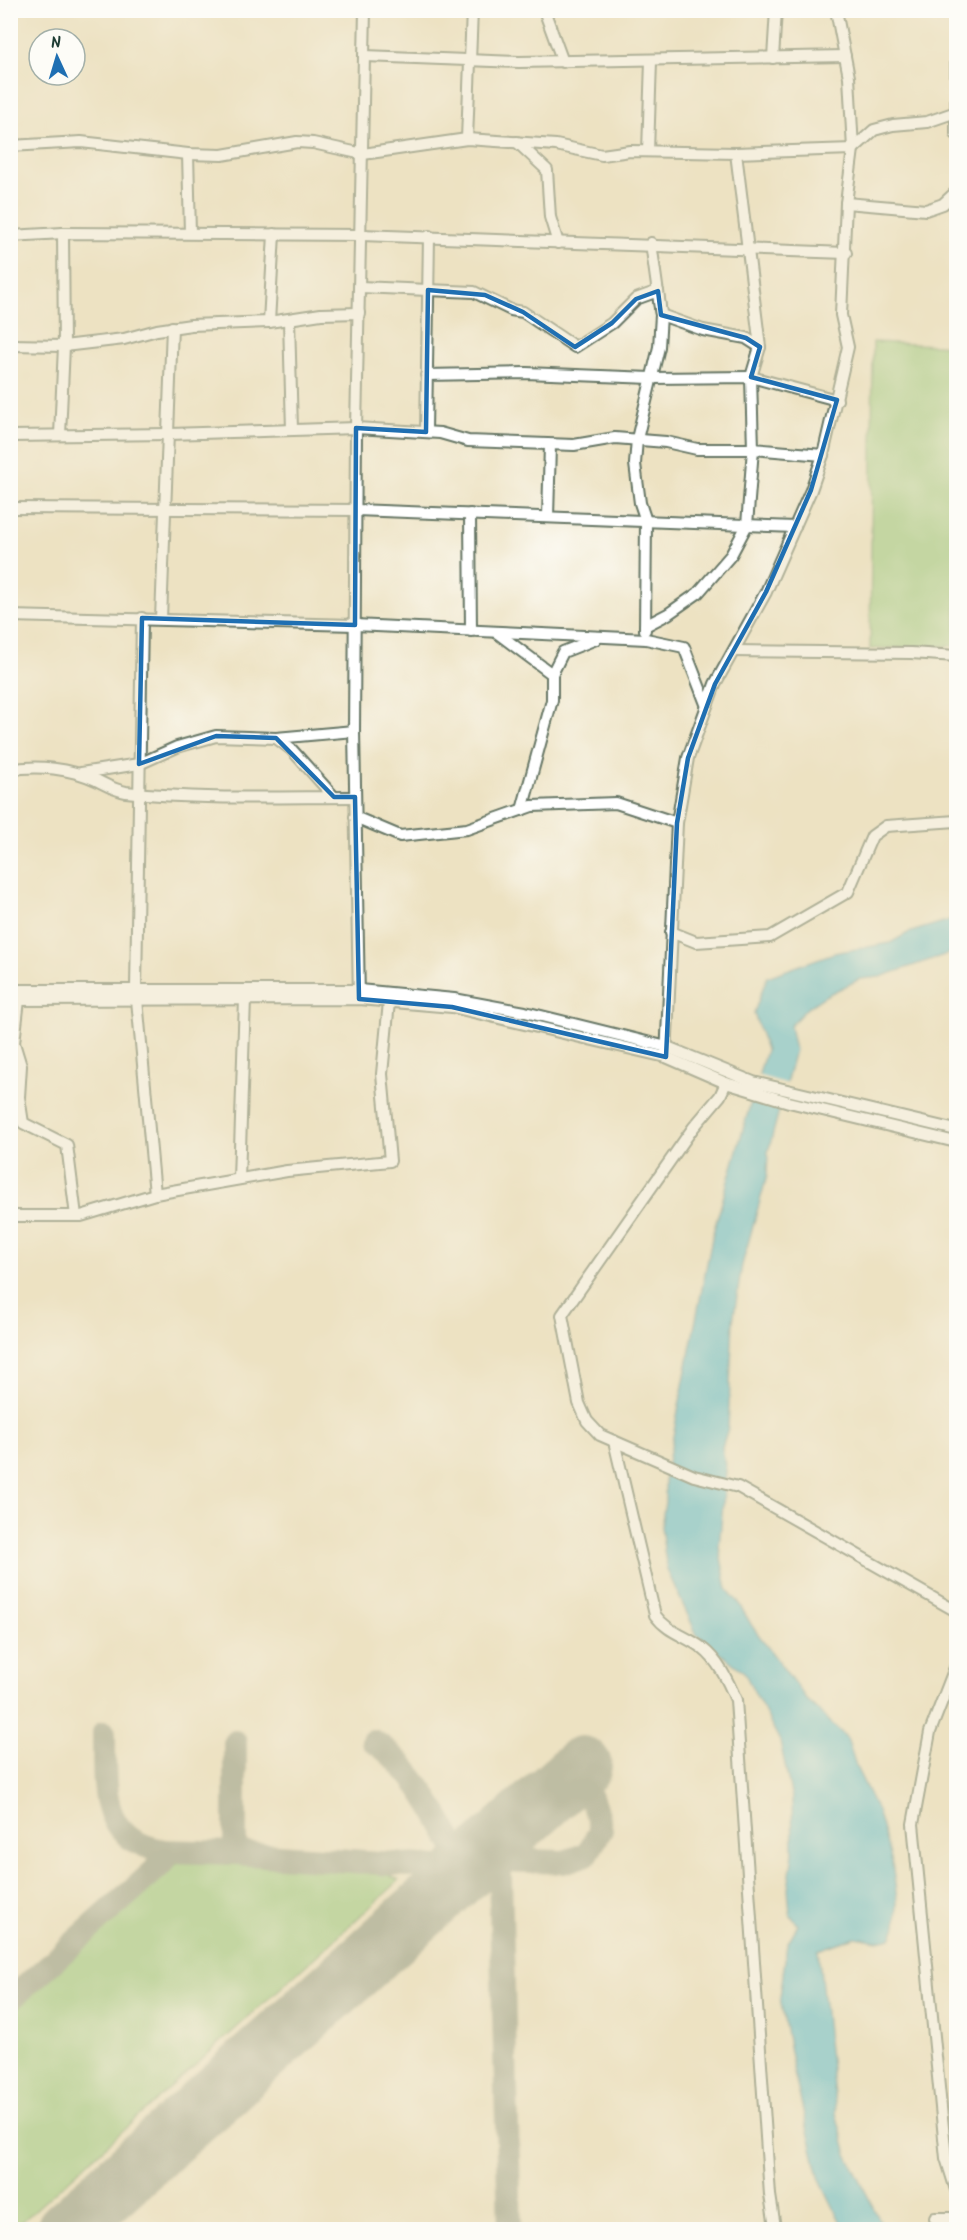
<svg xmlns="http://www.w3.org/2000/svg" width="967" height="2240" viewBox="0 0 967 2240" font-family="Kalam,sans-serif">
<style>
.green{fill:#93c87a;stroke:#598257;stroke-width:1.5}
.water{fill:#56bdd4;stroke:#3a7d84;stroke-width:1.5}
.pier{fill:#ede2c2}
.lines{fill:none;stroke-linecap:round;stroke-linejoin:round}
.taxiway{stroke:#86907b;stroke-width:24}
.runway{stroke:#86907b;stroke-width:60}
.minor-casing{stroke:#677766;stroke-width:14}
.minor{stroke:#fff;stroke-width:10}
.marked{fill:none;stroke:#1f6fb2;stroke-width:4.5;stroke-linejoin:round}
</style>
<rect width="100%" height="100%" fill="#fdfcf7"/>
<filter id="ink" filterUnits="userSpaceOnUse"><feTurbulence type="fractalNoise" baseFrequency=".0167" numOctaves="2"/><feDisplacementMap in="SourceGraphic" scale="12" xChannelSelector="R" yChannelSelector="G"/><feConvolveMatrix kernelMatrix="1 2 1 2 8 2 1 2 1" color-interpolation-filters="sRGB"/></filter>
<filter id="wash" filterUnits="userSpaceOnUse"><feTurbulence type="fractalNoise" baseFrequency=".008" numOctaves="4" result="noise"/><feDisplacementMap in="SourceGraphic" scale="24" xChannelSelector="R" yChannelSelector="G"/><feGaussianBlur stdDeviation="1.35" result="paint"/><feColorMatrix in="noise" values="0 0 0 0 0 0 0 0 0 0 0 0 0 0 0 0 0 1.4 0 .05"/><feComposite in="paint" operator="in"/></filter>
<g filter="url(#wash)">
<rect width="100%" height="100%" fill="#ede2c2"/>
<g class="green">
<polygon points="873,342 956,346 956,646 870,649"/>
<polygon points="181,1861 382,1871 399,1881 14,2229 11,2229 11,2007 133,1896"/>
</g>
<polygon class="water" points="956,918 956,951 880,977 860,979 825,996 806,1009 790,1026 795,1050 768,1152 767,1176 742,1265 733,1321 728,1428 722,1447 726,1471 719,1547 727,1589 738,1602 752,1626 807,1700 847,1738 857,1769 877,1810 892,1862 897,1900 896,1927 891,1938 878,1941 855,1937 818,1950 836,2113 847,2154 884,2229 844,2229 819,2177 794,2073 780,1998 787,1944 798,1925 790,1914 788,1889 793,1853 792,1798 780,1741 744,1672 697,1635 667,1570 661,1527 665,1502 665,1477 713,1233 766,1050 754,1013 767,977 834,953 890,943 908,933"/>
<polygon class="pier" points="756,1075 788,1084 784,1109 750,1100"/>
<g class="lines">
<g class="taxiway">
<path d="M 373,1741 C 419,1770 441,1824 467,1869"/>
<polyline points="499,1841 510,2230"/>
<polyline points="165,1851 235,1853 235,1742"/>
<path d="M 235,1853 L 467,1869 L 498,1860 L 564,1862 L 587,1854 L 601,1830 C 595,1805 592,1790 568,1779"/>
<path d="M 10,2000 L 164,1862 L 165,1851 C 97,1840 105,1788 104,1733"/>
</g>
<polyline class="runway" points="66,2230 582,1766"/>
</g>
</g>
<g filter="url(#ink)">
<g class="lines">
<g class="minor-casing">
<g id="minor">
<polyline points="544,10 563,62"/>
<polyline points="956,15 956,134"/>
<polyline points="365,56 519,62 845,56"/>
<polyline points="773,58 776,10"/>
<polyline points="467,139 472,10"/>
<polyline points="517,142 547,170 550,217 558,243"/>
<polyline points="10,146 81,142 188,154 222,155 297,142 313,143 363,154 467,139 556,145 602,155 630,151 736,153 853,149 874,130 893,125 927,122 956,112"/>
<polyline points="648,151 651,61"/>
<polyline points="188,154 190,233"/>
<polyline points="846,203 926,210 943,204 956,192"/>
<polyline points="10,236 63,233 361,235 846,253"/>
<polyline points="360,287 474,292 511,310 523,312 575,347 612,323 636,299 658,291 661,315 703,330 746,338 760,347"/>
<polyline points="289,320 292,430"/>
<polyline points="269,322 274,234"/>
<polyline points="10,345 64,346 124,339 157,330 191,325 269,322 321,314 359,313"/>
<polyline points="426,375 526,373 651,378 751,377 837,400"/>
<polyline points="426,432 429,236"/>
<polyline points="60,435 64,346 63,233"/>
<polyline points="10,436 170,434 356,428 440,433 468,441 574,445 615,438 666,442 697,449 753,449 823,455"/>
<polyline points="10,508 356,510 795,527"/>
<polyline points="470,514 471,631"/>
<polyline points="548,517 550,445"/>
<polyline points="10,616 355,625 646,639 684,647 706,704"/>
<polyline points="142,618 136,989 155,1194"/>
<polyline points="161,619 172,327"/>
<polyline points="645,626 668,614 698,593 731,555 747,525 753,449 751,377 760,347 736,153"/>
<polyline points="645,630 646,521 640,503 635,464 637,439 659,347 661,315 651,243"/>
<polyline points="496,632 552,674 552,700 522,810"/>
<polyline points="735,651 911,653 956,656"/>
<polyline points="552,674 563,652 596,639"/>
<polyline points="276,738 292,750 334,797"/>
<path d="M 10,770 C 37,764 71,769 96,780 C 106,785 114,790 126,792 C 201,800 279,797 355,797"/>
<polyline points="81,773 139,764 177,747 216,736 276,738 354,731"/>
<polyline points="355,817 400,836 467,829 532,806 616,803 677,823"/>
<polyline points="671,932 696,942 770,937 848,892 872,836 886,826 956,821"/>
<polyline points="10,990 359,990 454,999 525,1012 667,1047 753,1082 956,1130"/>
<polyline points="359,999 354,731 356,428 365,10"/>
<polyline points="10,1000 359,999 452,1007 666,1057 726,1083 789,1102 956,1142"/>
<polyline points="19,1000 14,1043 21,1066 19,1097 23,1123 67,1145 76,1216"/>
<polyline points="666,1057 677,823 688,758 715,684 766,592 811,490 823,455 848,347 841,315 846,203 853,149 849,77 836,10"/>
<polyline points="726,1083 720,1096 693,1128 562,1315 579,1403 587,1421 600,1435 694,1476 738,1487 956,1611"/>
<polyline points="239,1179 245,999"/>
<polyline points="10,1216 81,1216 155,1194 287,1171 390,1161 382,1074 389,1002"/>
<path d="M 614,1441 L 655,1615 C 668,1633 685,1635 702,1648 C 718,1660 728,1681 736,1700 L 770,2195 L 775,2227 L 779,2230"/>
<polyline points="956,1665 930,1732 913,1824 946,2158 956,2190"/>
<polyline points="935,2218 956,2218"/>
</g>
</g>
<use href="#minor" class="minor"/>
</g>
</g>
<path d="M0 0H967V2240H0ZM 428,290 L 485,295 L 523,312 L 575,347 L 612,323 L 636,299 L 658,291 L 661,315 L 746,338 L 760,347 L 751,377 L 837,400 L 811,490 L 766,592 L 715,684 L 688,758 L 677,823 L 666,1057 L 452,1007 L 359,999 L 355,797 L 334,797 L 276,738 L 216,736 L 139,764 L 142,618 L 355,625 L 356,428 L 426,432 Z" fill="#ede2c2" fill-opacity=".55" fill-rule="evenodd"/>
<path class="marked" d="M 428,290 L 485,295 L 523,312 L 575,347 L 612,323 L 636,299 L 658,291 L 661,315 L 746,338 L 760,347 L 751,377 L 837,400 L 811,490 L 766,592 L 715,684 L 688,758 L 677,823 L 666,1057 L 452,1007 L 359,999 L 355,797 L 334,797 L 276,738 L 216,736 L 139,764 L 142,618 L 355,625 L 356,428 L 426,432 Z"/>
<rect width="967" height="2240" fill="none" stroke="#fdfcf7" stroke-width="36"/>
<g transform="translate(57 57) rotate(356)"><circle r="28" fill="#fdfcf7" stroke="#a4b0a9" stroke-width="1.5"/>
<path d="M0-4.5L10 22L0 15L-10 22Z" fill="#1f6fb2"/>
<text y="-9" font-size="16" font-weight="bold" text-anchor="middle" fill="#1f3d34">N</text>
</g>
</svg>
